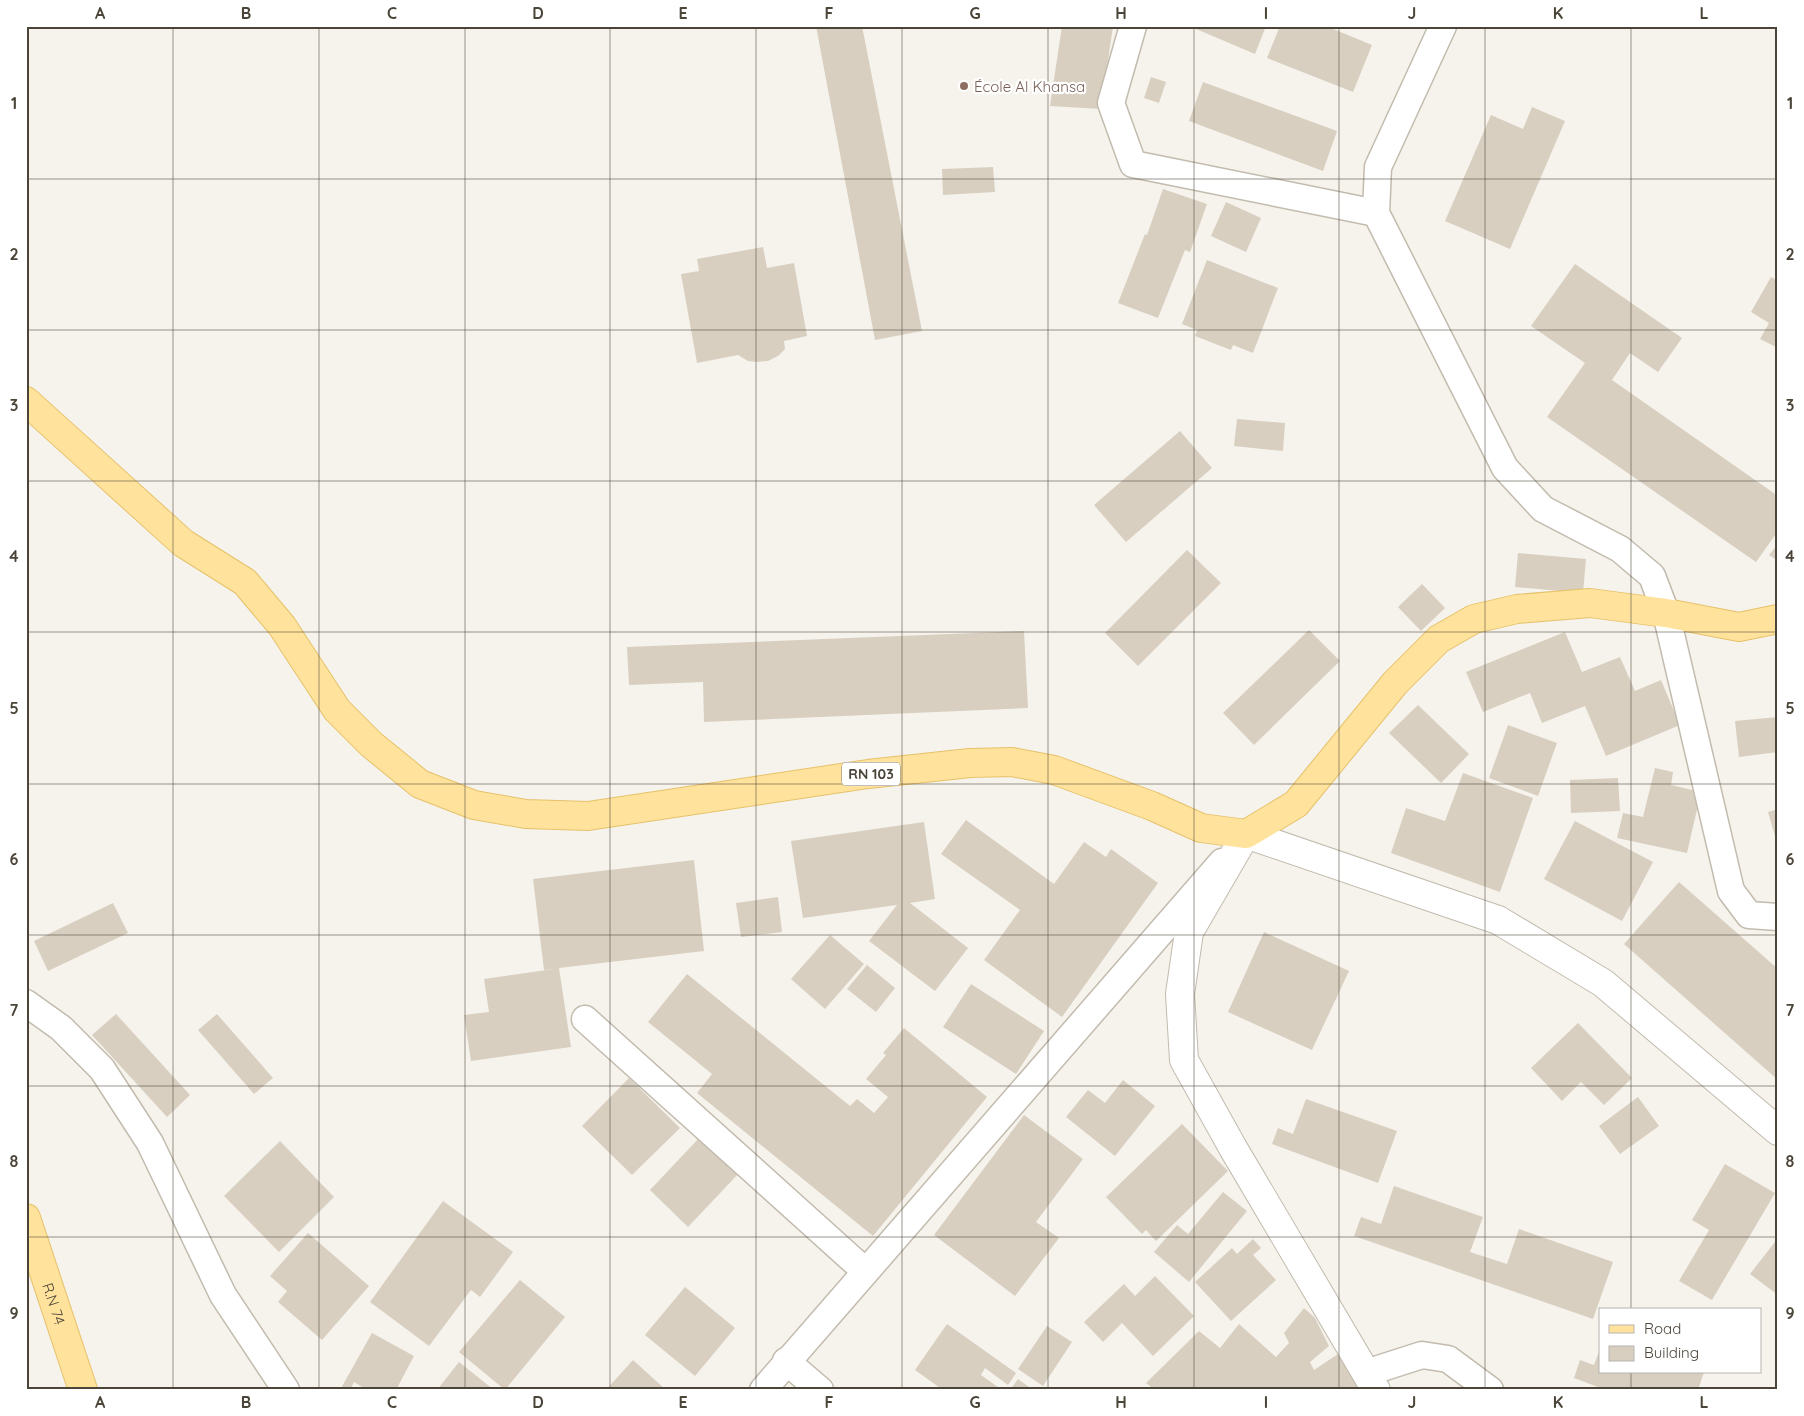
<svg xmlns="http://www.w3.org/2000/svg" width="1804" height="1416" viewBox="0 0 1804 1416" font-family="Quicksand,sans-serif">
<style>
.building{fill:#d8cfc1}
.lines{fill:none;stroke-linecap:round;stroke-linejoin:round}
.minor-casing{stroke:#c2bbae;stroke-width:29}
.tertiary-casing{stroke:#c2bbae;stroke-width:30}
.primary-casing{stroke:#e6c16a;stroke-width:30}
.minor{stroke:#fff;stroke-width:26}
.tertiary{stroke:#fff;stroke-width:28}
.primary{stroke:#ffe39c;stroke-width:28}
.grid{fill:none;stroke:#4b4439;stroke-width:1;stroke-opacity:0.55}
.education-dot{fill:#8d6e63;stroke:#fff;stroke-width:2}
.labels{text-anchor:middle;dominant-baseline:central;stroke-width:4.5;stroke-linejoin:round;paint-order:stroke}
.shield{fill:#fff;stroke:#817c74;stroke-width:1}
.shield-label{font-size:14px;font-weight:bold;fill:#4b4439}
.education-label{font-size:15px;fill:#785e54;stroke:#fff;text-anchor:start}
.street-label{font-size:15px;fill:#4b4439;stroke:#fff}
.neatline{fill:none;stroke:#4b4439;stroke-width:2}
.grid-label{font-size:16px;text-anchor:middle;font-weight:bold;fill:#4b4439}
</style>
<rect width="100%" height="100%" fill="#f6f3ec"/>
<g class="building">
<polygon points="816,26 862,26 922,331 875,340"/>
<polygon points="1062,26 1113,26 1101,109 1050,106"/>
<polygon points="1189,26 1266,26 1255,54"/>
<polygon points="1280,26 1326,26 1372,45 1353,92 1267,58"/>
<polygon points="1151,77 1166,82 1159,103 1144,98"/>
<polygon points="1203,82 1337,131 1323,171 1189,121"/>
<polygon points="1532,107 1565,121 1510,249 1445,221 1491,115 1523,129"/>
<polygon points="993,167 995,192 943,195 942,169"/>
<polygon points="1163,189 1207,204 1190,252 1185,250 1158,318 1118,303 1145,234 1147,235"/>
<polygon points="1226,202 1261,218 1246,252 1211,236"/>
<polygon points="763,247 767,268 794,263 807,336 784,341 785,349 778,356 768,361 757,362 748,361 738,355 697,363 681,274 699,271 697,259"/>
<polygon points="1207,260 1278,288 1253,353 1233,345 1231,350 1195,336 1197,330 1182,324"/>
<polygon points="1575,264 1682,338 1658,372 1630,353 1612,380 1778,496 1778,531 1756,562 1547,417 1585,363 1531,326"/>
<polygon points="1771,277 1778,281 1778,348 1760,339 1769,323 1751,312"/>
<polygon points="1237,419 1285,423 1283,451 1234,446"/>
<polygon points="1180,431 1212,468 1126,542 1094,505"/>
<polygon points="1778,544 1778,561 1769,555"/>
<polygon points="1187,550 1221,583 1138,666 1105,633"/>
<polygon points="1518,553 1586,559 1583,593 1515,587"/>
<polygon points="1422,584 1445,608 1421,631 1398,607"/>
<polygon points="1309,630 1340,661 1254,745 1223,713"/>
<polygon points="1024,631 1028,708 704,722 703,682 629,685 627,647"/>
<polygon points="1565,632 1582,672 1620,657 1635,691 1661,680 1680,725 1606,756 1585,706 1542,723 1530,693 1483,712 1466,672"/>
<polygon points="1418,705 1469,754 1441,783 1389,733"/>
<polygon points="1778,717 1778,752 1739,757 1735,721"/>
<polygon points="1508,725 1557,743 1538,796 1489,778"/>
<polygon points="1655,768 1673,772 1671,785 1701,792 1687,853 1617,838 1623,813 1643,817"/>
<polygon points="1463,773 1533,798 1500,892 1391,853 1406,808 1445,821"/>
<polygon points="1618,778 1620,811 1571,813 1570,780"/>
<polygon points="1778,809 1778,843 1777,843 1768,812"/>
<polygon points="966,820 1054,884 1084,842 1106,857 1111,849 1158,883 1062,1017 984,960 1020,910 941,854"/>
<polygon points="1575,821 1653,862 1622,921 1544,879"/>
<polygon points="924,822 935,899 910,903 968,948 935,991 869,941 897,905 803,918 791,841"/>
<polygon points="694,860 704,951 559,968 571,1047 471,1061 464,1015 489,1012 484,979 554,969 544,970 533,879"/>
<polygon points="1679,882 1778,969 1778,1080 1624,944"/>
<polygon points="778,897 782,932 741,937 736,903"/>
<polygon points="113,903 128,933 48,971 34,941"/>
<polygon points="1264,932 1349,971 1312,1050 1228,1012"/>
<polygon points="830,935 864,964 825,1009 791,979"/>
<polygon points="867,965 895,988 876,1012 847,989"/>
<polygon points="687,974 850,1106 857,1099 874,1113 888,1097 866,1079 886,1055 883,1053 904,1028 987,1097 873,1236 697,1093 712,1074 648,1022"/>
<polygon points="971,984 1044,1031 1016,1074 943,1027"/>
<polygon points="116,1014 190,1095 167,1117 92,1035"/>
<polygon points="217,1014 273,1078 254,1094 198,1030"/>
<polygon points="1578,1023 1632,1078 1604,1105 1581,1082 1562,1101 1531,1068"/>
<polygon points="629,1078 680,1128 632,1175 582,1126"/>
<polygon points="1123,1080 1155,1106 1115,1156 1066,1117 1088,1090 1105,1103"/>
<polygon points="1638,1097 1659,1126 1620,1154 1599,1126"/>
<polygon points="1306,1099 1397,1131 1378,1183 1272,1144 1278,1128 1293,1134"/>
<polygon points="1024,1115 1083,1159 1036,1222 1059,1238 1015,1296 934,1235"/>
<polygon points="1182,1124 1228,1171 1156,1241 1146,1230 1142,1234 1106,1197"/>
<polygon points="701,1136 740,1172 688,1227 650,1190"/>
<polygon points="280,1141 334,1197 279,1252 224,1196"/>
<polygon points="1725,1164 1775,1193 1712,1300 1679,1281 1709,1230 1692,1220"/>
<polygon points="1394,1186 1483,1217 1470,1252 1507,1264 1519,1229 1613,1262 1593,1319 1354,1236 1361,1217 1381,1224"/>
<polygon points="1223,1192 1247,1211 1189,1282 1154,1252 1177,1225 1188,1234"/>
<polygon points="443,1201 513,1252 480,1297 471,1290 429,1346 370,1302"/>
<polygon points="308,1233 369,1286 322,1340 278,1302 287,1291 270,1276"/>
<polygon points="1778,1238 1778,1295 1750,1274"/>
<polygon points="1253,1239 1261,1248 1253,1255 1276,1280 1231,1321 1195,1282 1232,1248 1237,1254"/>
<polygon points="1155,1276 1194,1316 1153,1356 1122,1323 1103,1342 1084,1322 1124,1284 1135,1296"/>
<polygon points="520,1280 565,1317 505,1390 459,1352"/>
<polygon points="685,1287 735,1328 695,1376 645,1335"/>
<polygon points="1304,1308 1315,1318 1329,1346 1310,1362 1314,1370 1341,1352 1363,1390 1155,1390 1146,1383 1199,1331 1220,1348 1239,1324 1276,1357 1289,1343 1284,1333"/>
<polygon points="947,1324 1016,1373 1008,1385 985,1368 981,1375 1002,1390 943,1390 915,1370"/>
<polygon points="1047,1326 1072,1342 1043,1386 1018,1369"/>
<polygon points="372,1333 414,1356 396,1390 367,1390 354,1382 350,1390 340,1390"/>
<polygon points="1600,1349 1600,1372 1704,1372 1698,1390 1606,1390 1574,1378 1580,1360 1594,1365"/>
<polygon points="633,1360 666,1390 606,1390"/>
<polygon points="459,1362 494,1390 437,1390"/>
<polygon points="1018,1379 1029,1387 1027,1390 1010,1390"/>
</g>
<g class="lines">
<g class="minor-casing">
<g id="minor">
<polyline points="1133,26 1111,103 1133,164 1376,213"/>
<polyline points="1443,26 1378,167 1376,213 1505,468 1543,509 1620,549 1652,576 1666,613 1731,891 1749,915 1778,917"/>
<polyline points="26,1003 61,1028 102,1069 150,1143 223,1295 286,1390"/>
<polyline points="585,1019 865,1271"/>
<polyline points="786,1361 820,1390"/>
<polyline points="1366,1373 1422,1355 1448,1359 1490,1390"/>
<polyline points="763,1390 1222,862"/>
</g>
</g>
<g class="tertiary-casing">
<polyline id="tertiary" points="1376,1390 1233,1148 1184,1060 1180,994 1189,932 1246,834 1498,920 1603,983 1778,1131"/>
</g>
<g class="primary-casing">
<g id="primary">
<polyline points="26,401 183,543 245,582 282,626 337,710 371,744 420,784 474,805 526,814 588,816 868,774 970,763 1012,762 1054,770 1152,806 1201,828 1246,834 1296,804 1395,683 1439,639 1474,619 1517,609 1590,603 1666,613 1739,627 1778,619"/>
<path id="s1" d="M 26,1218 L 83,1390"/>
</g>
</g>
<use href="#minor" class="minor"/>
<use href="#tertiary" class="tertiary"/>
<use href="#primary" class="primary"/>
</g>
<path class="grid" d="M 173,26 L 173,1390M 319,26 L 319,1390M 465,26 L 465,1390M 610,26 L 610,1390M 756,26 L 756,1390M 902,26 L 902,1390M 1048,26 L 1048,1390M 1194,26 L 1194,1390M 1339,26 L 1339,1390M 1485,26 L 1485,1390M 1631,26 L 1631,1310M 26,179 L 1778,179M 26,330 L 1778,330M 26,481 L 1778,481M 26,632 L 1778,632M 26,784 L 1778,784M 26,935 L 1778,935M 26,1086 L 1778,1086M 26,1237 L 1778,1237M 1631,1372 L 1631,1390"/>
<circle class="education-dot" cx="964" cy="86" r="5"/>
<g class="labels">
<rect class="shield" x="842" y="762.5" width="58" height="23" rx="4"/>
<g class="shield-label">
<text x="871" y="774">RN 103</text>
</g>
<g class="education-label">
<text x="974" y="86">École Al Khansa</text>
</g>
<g class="street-label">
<text stroke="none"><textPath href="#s1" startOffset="90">R.N 74</textPath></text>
</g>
</g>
<rect width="1804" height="1416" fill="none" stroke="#ffffff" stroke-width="55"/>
<rect x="1599" y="1308" width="162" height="65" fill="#ffffff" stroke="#b7b4b0"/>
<rect x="1609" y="1325" width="25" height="8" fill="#ffe39c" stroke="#b7b4b0"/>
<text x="1644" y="1334" font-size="15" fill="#4b4439">Road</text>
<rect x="1609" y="1346" width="25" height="15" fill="#d8cfc1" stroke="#b7b4b0"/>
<text x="1644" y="1358" font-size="15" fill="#4b4439">Building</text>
<rect x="28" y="28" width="1748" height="1360" class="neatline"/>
<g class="grid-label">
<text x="100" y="19">A</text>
<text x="246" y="19">B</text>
<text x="392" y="19">C</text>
<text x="538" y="19">D</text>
<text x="683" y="19">E</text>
<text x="829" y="19">F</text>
<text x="975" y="19">G</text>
<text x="1121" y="19">H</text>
<text x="1266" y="19">I</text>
<text x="1412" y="19">J</text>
<text x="1558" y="19">K</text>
<text x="1704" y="19">L</text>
<text x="14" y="109">1</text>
<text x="1790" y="109">1</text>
<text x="14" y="260">2</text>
<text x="1790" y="260">2</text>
<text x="14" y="411">3</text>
<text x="1790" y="411">3</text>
<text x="14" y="562">4</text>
<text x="1790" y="562">4</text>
<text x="14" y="714">5</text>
<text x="1790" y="714">5</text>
<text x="14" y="865">6</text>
<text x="1790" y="865">6</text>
<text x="14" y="1016">7</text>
<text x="1790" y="1016">7</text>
<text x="14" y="1167">8</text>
<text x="1790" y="1167">8</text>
<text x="14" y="1319">9</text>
<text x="1790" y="1319">9</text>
<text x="100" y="1408">A</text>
<text x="246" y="1408">B</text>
<text x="392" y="1408">C</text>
<text x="538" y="1408">D</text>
<text x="683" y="1408">E</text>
<text x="829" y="1408">F</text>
<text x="975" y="1408">G</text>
<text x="1121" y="1408">H</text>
<text x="1266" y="1408">I</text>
<text x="1412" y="1408">J</text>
<text x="1558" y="1408">K</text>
<text x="1704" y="1408">L</text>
</g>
</svg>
